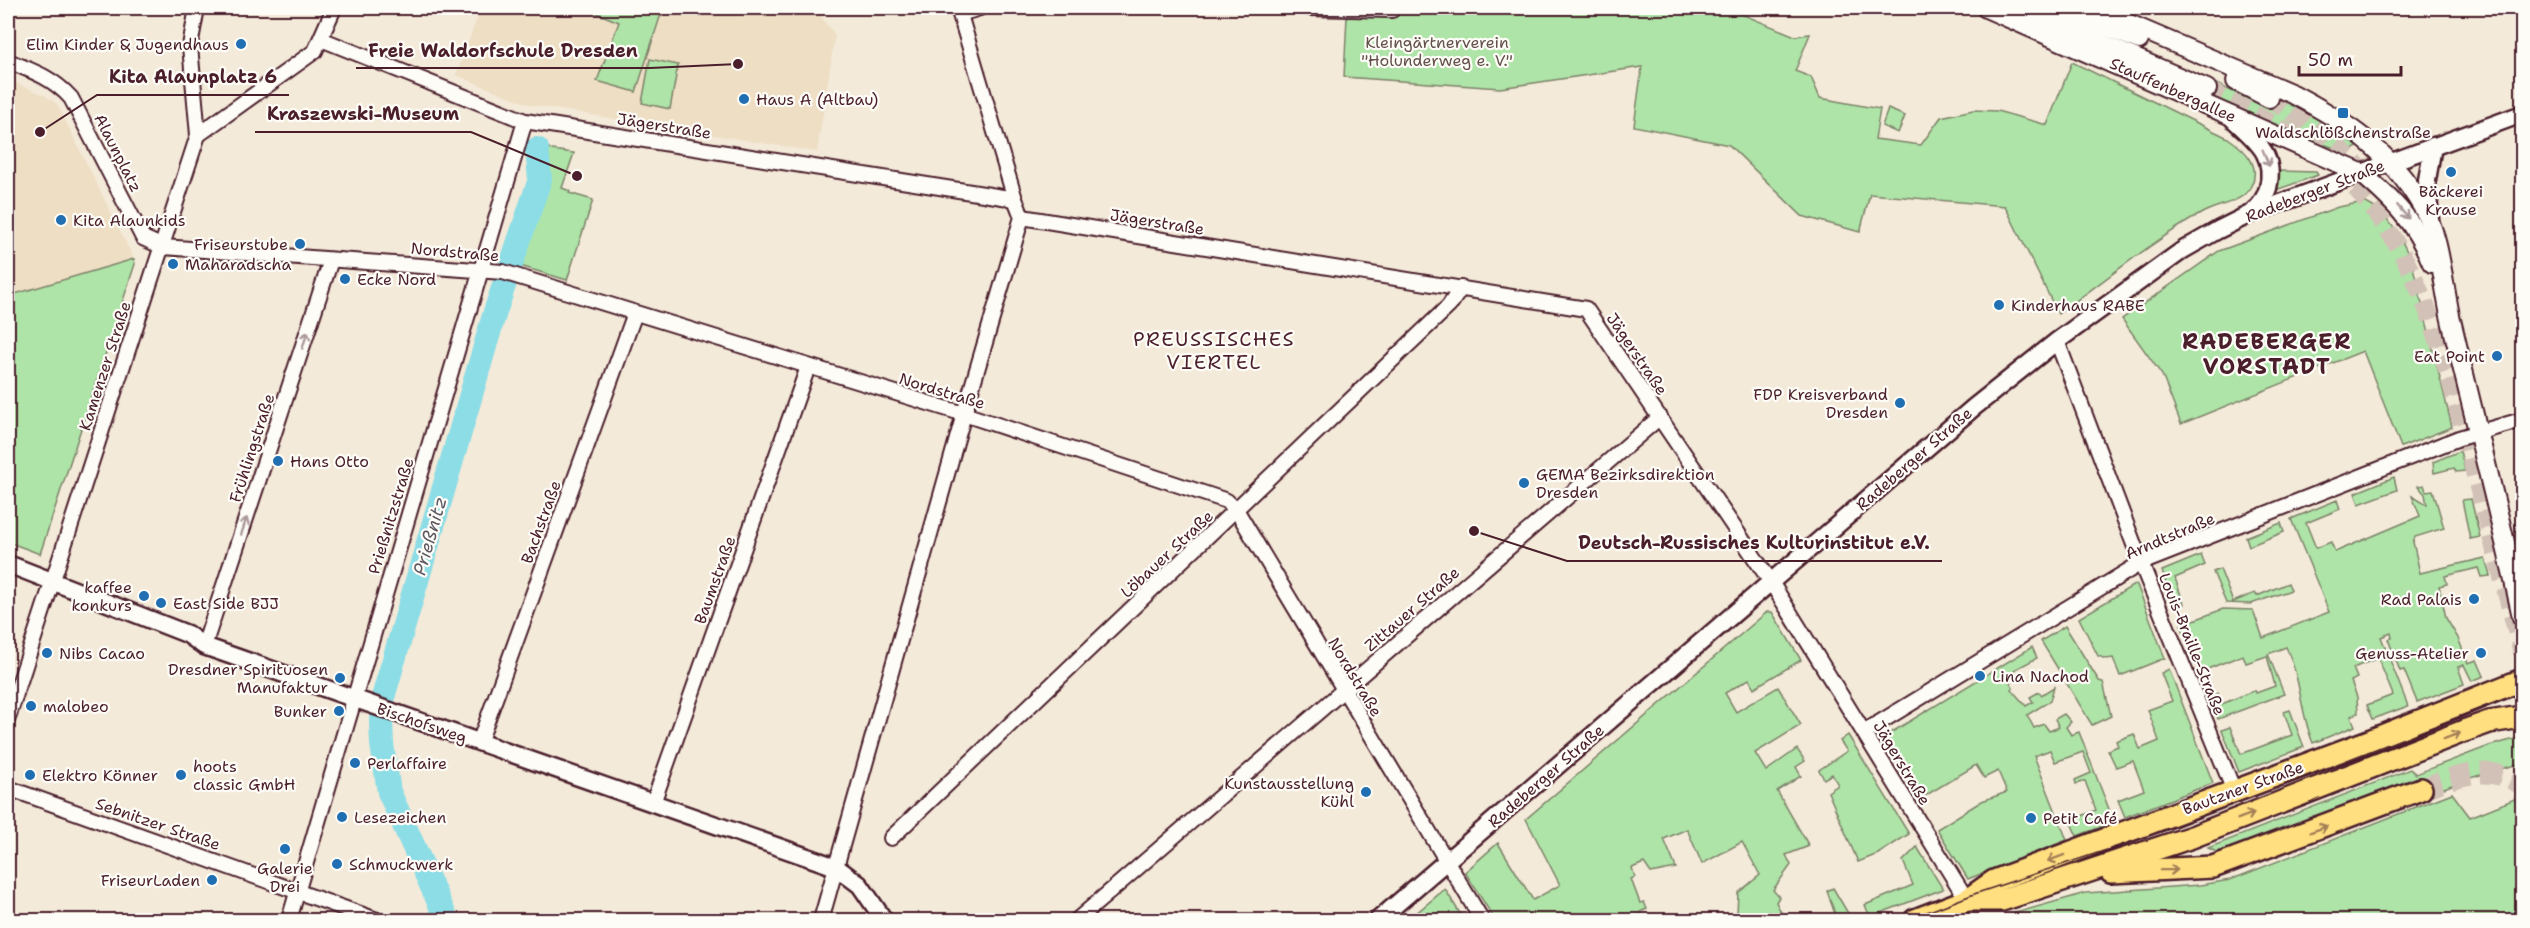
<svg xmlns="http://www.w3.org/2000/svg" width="2530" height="928" viewBox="0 0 2530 928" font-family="'Shantell Sans',sans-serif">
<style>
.built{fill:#eddec4}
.green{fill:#aee4a7;stroke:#7c8269;stroke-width:1.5}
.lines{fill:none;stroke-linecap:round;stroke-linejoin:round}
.river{stroke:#8cdde6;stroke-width:24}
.secondary-tunnel{stroke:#d2c1b6;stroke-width:18;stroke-dasharray:18 9;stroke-linecap:butt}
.primary-tunnel{stroke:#d2c1b6;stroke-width:21;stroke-dasharray:21 10;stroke-linecap:butt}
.minor-casing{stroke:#4a1f2b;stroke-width:18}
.tertiary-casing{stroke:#4a1f2b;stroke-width:21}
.secondary-casing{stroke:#4a1f2b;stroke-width:22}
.primary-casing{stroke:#4a1f2b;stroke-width:26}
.minor{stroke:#fdfcf7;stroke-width:14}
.tertiary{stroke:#fdfcf7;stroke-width:16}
.secondary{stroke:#fdfcf7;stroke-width:18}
.primary{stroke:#ffdf80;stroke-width:21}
.tram{stroke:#4a1f2b;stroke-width:1.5}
.oneway{stroke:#ac999b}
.oneway2{stroke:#a47f56}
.poi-dot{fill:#1f6fb2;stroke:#fdfcf7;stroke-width:2}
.labels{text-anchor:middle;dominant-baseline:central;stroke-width:4.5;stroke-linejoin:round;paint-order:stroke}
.park-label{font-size:16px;fill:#63504a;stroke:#fdfcf7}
.poi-label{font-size:16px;fill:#4a1f2b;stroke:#fdfcf7;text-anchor:start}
.street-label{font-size:16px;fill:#4a1f2b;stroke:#fdfcf7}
.water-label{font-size:18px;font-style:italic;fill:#5e5863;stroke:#fdfcf7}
.quarter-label{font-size:20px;letter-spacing:1.5px;fill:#4a1f2b;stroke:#fdfcf7}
.district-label{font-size:22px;font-weight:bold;letter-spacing:1.5px;fill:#4a1f2b;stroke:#fdfcf7}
.leader{fill:none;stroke:#4a1f2b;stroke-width:2}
.callout-dot{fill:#4a1f2b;stroke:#fdfcf7;stroke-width:2}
.callout-label{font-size:18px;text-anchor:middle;font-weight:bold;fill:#4a1f2b;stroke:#fdfcf7;stroke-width:4.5;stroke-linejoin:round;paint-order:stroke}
</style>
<rect width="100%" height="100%" fill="#f4ead9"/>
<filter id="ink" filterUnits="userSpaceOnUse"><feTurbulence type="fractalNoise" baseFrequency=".0167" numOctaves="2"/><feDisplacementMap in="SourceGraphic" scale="12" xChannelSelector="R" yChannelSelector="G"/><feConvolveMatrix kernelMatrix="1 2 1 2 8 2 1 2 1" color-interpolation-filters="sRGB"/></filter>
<g filter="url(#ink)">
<g class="built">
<polygon points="481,8 584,8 619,22 597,81 636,92 661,15 649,8 814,8 835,35 817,152 531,105 456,75"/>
<polygon points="8,80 44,95 57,104 134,259 8,296"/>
</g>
<g class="green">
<polygon points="584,8 649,8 661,14 636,92 597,81 619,22"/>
<path d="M 1392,8 L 1727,8 L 1795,36 L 1810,34 L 1795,71 L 1811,77 L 1820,98 L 1880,109 L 1875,139 L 1921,145 L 1941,117 L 1973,110 L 1997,111 L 2047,125 L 2072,62 L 2228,138 C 2244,149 2262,165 2251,186 C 2243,203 2219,204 2204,212 C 2153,240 2106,280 2058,314 L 2005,206 L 1870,194 L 1860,232 L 1802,216 L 1729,145 L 1634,126 L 1642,67 L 1500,88 L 1344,77 L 1347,16 L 1392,18 Z"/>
<polygon points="650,59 678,65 670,109 642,103"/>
<polygon points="2212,82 2266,107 2275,90 2362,145 2347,152 2295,135 2206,97"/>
<polygon points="1888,109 1905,116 1898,133 1882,126"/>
<polygon points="543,144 552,150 574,153 562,188 570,191 569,193 593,200 567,280 520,266 547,180 540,146"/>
<polygon points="2277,171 2316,172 2318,175 2276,190"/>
<path d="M 2364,202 C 2389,213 2402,239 2412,263 L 2452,427 L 2401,447 L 2363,351 L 2181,424 L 2162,375 L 2122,319 L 2219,251 L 2338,207 Z"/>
<polygon points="134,259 135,264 40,554 8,542 8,296"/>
<polygon points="2460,451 2465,471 2456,472 2454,468 2434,473 2433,462"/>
<polygon points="2394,477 2397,490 2359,504 2355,493"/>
<path d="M 2424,485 L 2426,491 L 2433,490 L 2444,528 L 2415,537 L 2413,542 L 2420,573 L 2485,558 L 2490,576 L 2481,577 L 2478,568 L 2445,576 L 2447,584 L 2439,586 L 2446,618 L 2458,638 L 2468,663 L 2477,660 L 2484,676 L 2472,681 L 2464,665 L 2458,667 L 2464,684 L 2417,702 L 2404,670 L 2400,671 L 2388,639 L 2392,638 L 2391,633 L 2381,637 L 2408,706 L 2373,719 L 2367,705 L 2393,695 L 2378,658 L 2353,668 L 2357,678 L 2351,681 L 2357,697 L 2358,713 L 2351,716 L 2355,726 L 2313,743 C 2300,712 2301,678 2286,647 L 2268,654 L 2284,694 L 2218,719 L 2209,697 L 2218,693 L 2222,704 L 2255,690 L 2256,693 L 2275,686 L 2267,656 L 2246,663 L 2243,655 L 2200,672 L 2181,625 L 2223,609 L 2253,610 L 2263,638 L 2329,612 L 2291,519 L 2337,500 L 2340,509 L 2306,523 L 2316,548 L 2331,542 L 2335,552 L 2420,516 L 2412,496 L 2427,505 L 2425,494 L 2418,486 Z"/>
<polygon points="2471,499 2480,537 2470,539 2462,500"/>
<polygon points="2281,523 2284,532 2249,546 2246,537"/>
<polygon points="2201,555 2205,565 2175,578 2184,604 2174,607 2162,571"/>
<polygon points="2220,569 2233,602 2255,593 2257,596 2288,583 2291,590 2251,604 2226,603 2213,572"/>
<polygon points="2134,585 2137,585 2165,658 2120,676 2113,658 2106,659 2098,656 2079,618"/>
<polygon points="1767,612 1772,612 1801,660 1754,688 1749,679 1725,693 1736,712 1778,687 1801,725 1755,753 1766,771 1797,749 1805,761 1796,767 1801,776 1777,791 1809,846 1786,855 1791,865 1773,890 1779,897 1776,902 1785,920 1740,920 1737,913 1738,893 1760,875 1742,842 1702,864 1687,829 1664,839 1676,868 1651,873 1644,863 1632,868 1635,877 1631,879 1640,903 1644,902 1647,909 1640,912 1644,920 1495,920 1465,872 1498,843 1533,900 1560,885 1526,819"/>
<polygon points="2065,626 2099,681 2103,682 2111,716 2092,725 2041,641"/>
<polygon points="2032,647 2037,658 2014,670 2015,672 2007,677 2013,687 2011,689 2026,706 2033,702 2030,697 2039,692 2041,695 2054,687 2050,701 2027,715 2034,728 2044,724 2049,731 2059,727 2055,719 2064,714 2071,722 2066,727 2071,735 2079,732 2114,822 2077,836 2070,821 2096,810 2085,781 2076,784 2075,780 2091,773 2083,752 2055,762 2050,750 2034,756 2067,840 1968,879 1937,829 1982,801 2007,792 1998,771 1984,778 1976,765 1920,799 1882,738"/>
<polygon points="2169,669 2213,783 2125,817 2118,800 2144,790 2133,761 2116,767 2108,750 2118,746 2116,741 2134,734 2140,749 2159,741 2148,710 2172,701 2161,673"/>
<polygon points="2290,710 2304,747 2239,772 2222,730 2230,727 2241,754 2292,735 2284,712"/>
<polygon points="1848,735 1909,834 1878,854 1858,862 1828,792 1838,785 1832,774 1824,779 1819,770 1847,751 1840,741"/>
<polygon points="2522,737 2522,763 2470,778 2426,795 2221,854 2208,848 2410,769 2416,774 2489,746"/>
<polygon points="2452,793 2470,817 2522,796 2522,920 1991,920 2086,893 2200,885 2230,880"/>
<polygon points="1917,847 1943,889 1870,917 1865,905 1913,885 1903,861"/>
<polygon points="1833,888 1852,920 1827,920 1833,918 1835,914 1827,891"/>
<polygon points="1445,889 1464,920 1408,920"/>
</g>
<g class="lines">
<polyline class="river" points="447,920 389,792 382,744 381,722 384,694 495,312 540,179 537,149"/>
<g class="secondary-tunnel">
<polyline points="2207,89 2277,126 2300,141"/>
<polyline points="2269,98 2331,140 2370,177"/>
<path d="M 2336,169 C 2420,245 2442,350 2470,456 C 2487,522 2505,588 2522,653"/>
</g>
<path class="primary-tunnel" d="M 2421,789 C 2455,777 2489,762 2522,785"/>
<g class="minor-casing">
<g id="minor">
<polyline points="1310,8 1392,10"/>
<polyline points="960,14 980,8"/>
<polyline points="321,39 525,121 1015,199"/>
<path d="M 8,61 C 33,71 53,78 71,98 L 143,238 L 163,247 L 503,272 L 964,414 L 1227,501 L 1237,511 L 1482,920"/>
<polyline points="198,135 315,51 334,8"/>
<polyline points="1022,217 1586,309 1771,582 1967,900"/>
<polyline points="2057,341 2141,563 2234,791"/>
<polyline points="204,646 331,260"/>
<polyline points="8,718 198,135 190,46 197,8"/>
<polyline points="1864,732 2141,563 2459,438 2522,420"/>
<polyline points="479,743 635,313"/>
<polyline points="8,788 377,920"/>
<polyline points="653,803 808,367"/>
<polyline points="891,838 1449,306 1461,288"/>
<polyline points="289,920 525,121"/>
<polyline points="821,920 964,414 1022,217 1015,199 958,8"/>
<polyline points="1077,920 1660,417"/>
</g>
</g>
<g class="tertiary-casing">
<g id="tertiary">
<path d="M 2233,119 C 2256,141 2276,154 2268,188 C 2265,198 2261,206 2252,212"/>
<polyline points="2430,220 2427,180 2433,146"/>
<polyline points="8,564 187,634 204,646 836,867 860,885 884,920"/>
<polyline points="1378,920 1973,408 2057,341 2183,250 2218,230 2248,215 2522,114"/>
</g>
</g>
<g class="secondary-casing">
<g id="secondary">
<path d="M 1986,8 L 2361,173 C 2394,201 2415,222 2432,263"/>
<polyline points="2018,8 2207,89"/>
<polyline points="2058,8 2139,40"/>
<path d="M 2092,8 L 2293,94 C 2348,123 2390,151 2422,206 C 2441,237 2443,288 2452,324 C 2475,422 2501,519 2522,617"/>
<polyline points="2236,81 2269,98"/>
</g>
</g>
<g class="primary-casing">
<g id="primary">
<polyline points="2111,872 2213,867 2421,789"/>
<polyline points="1967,900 2002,900 2192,837 2464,731 2489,722 2522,717"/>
<polyline points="1915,920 1967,900 1994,881 2369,741 2522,680"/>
</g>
</g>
<use href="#minor" class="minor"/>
<use href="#tertiary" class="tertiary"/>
<use href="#secondary" class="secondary"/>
<use href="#primary" class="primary"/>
<polyline class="tram" points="1906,920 1977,893 2170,829 2522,692"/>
</g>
<defs><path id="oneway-shaft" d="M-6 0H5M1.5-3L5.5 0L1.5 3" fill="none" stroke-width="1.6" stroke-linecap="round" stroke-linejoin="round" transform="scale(1.5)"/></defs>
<g class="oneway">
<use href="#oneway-shaft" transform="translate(2266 158) rotate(68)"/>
<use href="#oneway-shaft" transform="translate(2403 212) rotate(50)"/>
<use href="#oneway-shaft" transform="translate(305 340) rotate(-72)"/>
<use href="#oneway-shaft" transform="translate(244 526) rotate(-72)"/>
</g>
<g class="oneway2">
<use href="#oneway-shaft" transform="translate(2452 736) rotate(-21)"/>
<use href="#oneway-shaft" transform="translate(2246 816) rotate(-21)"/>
<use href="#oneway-shaft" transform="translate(2319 829) rotate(-21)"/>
<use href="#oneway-shaft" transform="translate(2056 858) rotate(159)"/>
<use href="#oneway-shaft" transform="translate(2169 870) rotate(-1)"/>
</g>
</g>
<g class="poi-dot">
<circle cx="241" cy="44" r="6"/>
<circle cx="744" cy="99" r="6"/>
<rect x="2337" y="107" width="12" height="12" rx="3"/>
<circle cx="2451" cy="172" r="6"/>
<circle cx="61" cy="220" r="6"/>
<circle cx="300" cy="244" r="6"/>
<circle cx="173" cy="264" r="6"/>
<circle cx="345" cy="279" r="6"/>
<circle cx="1999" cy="305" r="6"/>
<circle cx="2497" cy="356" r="6"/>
<circle cx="1900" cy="403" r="6"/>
<circle cx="278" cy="461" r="6"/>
<circle cx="1524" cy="483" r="6"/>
<circle cx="144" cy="596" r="6"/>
<circle cx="2474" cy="599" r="6"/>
<circle cx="161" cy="603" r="6"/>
<circle cx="47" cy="653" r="6"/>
<circle cx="2481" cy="653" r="6"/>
<circle cx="1980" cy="676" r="6"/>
<circle cx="340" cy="678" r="6"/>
<circle cx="31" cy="706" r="6"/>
<circle cx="339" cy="711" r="6"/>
<circle cx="355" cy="763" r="6"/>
<circle cx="30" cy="775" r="6"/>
<circle cx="181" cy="775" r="6"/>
<circle cx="1366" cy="792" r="6"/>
<circle cx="342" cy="817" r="6"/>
<circle cx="2031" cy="818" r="6"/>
<circle cx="285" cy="849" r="6"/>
<circle cx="337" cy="864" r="6"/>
<circle cx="212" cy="880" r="6"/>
</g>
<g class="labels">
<g class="park-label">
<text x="1437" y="42">Kleingärtnerverein<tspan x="1437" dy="18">"Holunderweg e. V."</tspan></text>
</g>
<g class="poi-label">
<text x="229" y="44" text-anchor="end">Elim Kinder &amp; Jugendhaus</text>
<text x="756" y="99">Haus A (Altbau)</text>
<text x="2343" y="132" text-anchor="middle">Waldschlößchenstraße</text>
<text x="2451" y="191" text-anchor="middle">Bäckerei<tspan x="2451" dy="18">Krause</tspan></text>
<text x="73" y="220">Kita Alaunkids</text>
<text x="288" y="244" text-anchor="end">Friseurstube</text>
<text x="185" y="264">Maharadscha</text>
<text x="357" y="279">Ecke Nord</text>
<text x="2011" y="305">Kinderhaus RABE</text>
<text x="2485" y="356" text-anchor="end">Eat Point</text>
<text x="1888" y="394" text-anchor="end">FDP Kreisverband<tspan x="1888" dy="18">Dresden</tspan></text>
<text x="290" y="461">Hans Otto</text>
<text x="1536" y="474">GEMA Bezirksdirektion<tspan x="1536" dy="18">Dresden</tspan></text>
<text x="132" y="587" text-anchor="end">kaffee<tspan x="132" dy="18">konkurs</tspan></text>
<text x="2462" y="599" text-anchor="end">Rad Palais</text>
<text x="173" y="603">East Side BJJ</text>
<text x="59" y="653">Nibs Cacao</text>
<text x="2469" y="653" text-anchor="end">Genuss-Atelier</text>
<text x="328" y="669" text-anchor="end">Dresdner Spirituosen<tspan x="328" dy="18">Manufaktur</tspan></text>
<text x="1992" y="676">Lina Nachod</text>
<text x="43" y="706">malobeo</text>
<text x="327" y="711" text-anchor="end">Bunker</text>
<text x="367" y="763">Perlaffaire</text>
<text x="193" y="766">hoots<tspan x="193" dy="18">classic GmbH</tspan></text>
<text x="42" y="775">Elektro Könner</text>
<text x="1354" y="783" text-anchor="end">Kunstausstellung<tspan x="1354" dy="18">Kühl</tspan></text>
<text x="354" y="817">Lesezeichen</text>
<text x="2043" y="818">Petit Café</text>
<text x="349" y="864">Schmuckwerk</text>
<text x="285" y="868" text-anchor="middle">Galerie<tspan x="285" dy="18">Drei</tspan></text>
<text x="200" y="880" text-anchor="end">FriseurLaden</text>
</g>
<g class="street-label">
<text transform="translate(2173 90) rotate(24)">Stauffenbergallee</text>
<text transform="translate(664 126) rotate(9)">Jägerstraße</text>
<text transform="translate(118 153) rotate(63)">Alaunplatz</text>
<text transform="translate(2315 191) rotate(-21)">Radeberger Straße</text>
<text transform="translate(1157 222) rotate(9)">Jägerstraße</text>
<text transform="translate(455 252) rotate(5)">Nordstraße</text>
<text transform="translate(1637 354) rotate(56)">Jägerstraße</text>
<text transform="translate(105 366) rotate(-72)">Kamenzer Straße</text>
<text transform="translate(942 391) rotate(17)">Nordstraße</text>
<text transform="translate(252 448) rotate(-72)">Frühlingstraße</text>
<text transform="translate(1914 459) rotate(-41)">Radeberger Straße</text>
<text transform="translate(391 516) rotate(-73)">Prießnitzstraße</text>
<text transform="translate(541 522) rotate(-70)">Bachstraße</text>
<text transform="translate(2170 536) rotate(-23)">Arndtstraße</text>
<text transform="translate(1167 554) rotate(-43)">Löbauer Straße</text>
<text transform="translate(715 580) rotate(-70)">Baumstraße</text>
<text transform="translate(1412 609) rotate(-41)">Zittauer Straße</text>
<text transform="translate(2192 644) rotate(68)">Louis-Braille-Straße</text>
<text transform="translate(1355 677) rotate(59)">Nordstraße</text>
<text transform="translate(422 723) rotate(19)">Bischofsweg</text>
<text transform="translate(1902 763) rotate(59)">Jägerstraße</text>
<text transform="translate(1546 776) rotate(-41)">Radeberger Straße</text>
<text transform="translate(2243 788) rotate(-20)">Bautzner Straße</text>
<text transform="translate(158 824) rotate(19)">Sebnitzer Straße</text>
</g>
<g class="water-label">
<text transform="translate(430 536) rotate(-74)">Prießnitz</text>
</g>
<g class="quarter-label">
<text x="1214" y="339">PREUSSISCHES<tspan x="1214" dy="23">VIERTEL</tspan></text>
</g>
<g class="district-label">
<text x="2267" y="341">RADEBERGER<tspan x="2267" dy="25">VORSTADT</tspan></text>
</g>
</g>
<path class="leader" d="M738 64L650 68H356M40 132L97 95H289M577 176L471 132H255M1474 531L1567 561H1942"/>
<g class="callout-dot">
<circle cx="738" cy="64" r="6"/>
<circle cx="40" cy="132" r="6"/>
<circle cx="577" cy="176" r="6"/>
<circle cx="1474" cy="531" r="6"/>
</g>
<g class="callout-label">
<text x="503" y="57">Freie Waldorfschule Dresden</text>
<text x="193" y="83">Kita Alaunplatz 6</text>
<text x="363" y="120">Kraszewski-Museum</text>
<text x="1754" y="549">Deutsch-Russisches Kulturinstitut e.V.</text>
</g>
<rect width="2530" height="928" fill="none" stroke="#fdfcf7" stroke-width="30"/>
<rect x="15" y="15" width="2500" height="898" fill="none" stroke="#4a1f2b" stroke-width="2" filter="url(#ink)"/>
<path d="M2299 66v9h102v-9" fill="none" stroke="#4a1f2b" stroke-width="3"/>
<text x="2308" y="66" font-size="18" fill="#4a1f2b" stroke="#fdfcf7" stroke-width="4.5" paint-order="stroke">50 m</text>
</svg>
